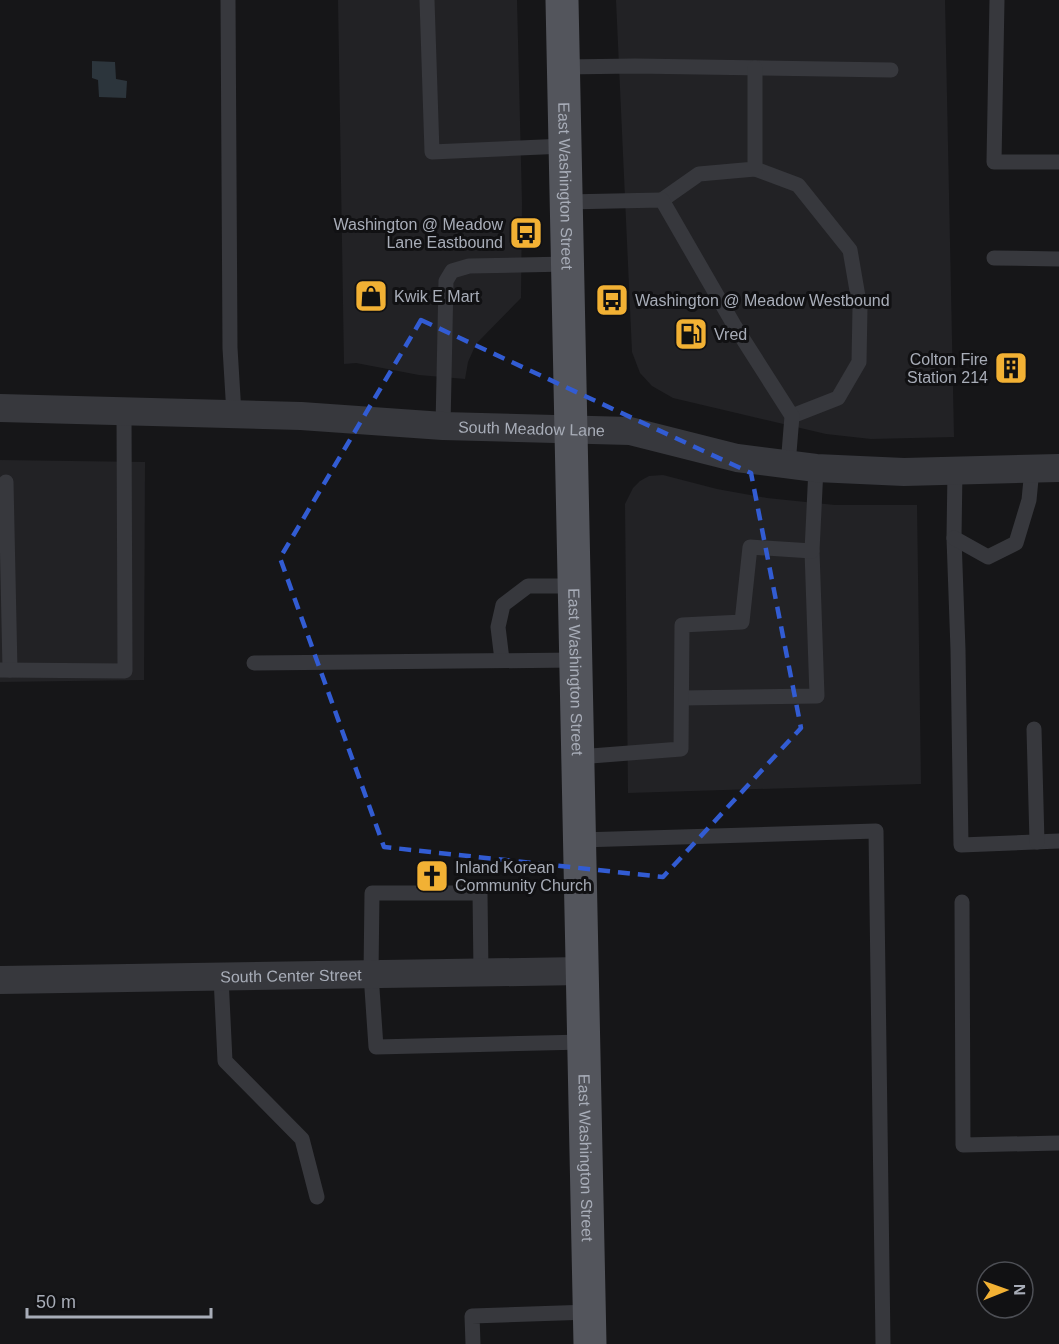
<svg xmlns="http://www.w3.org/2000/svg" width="1059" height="1344" viewBox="0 0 1059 1344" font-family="Helvetica,sans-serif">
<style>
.built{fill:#222225}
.water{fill:#2c353c}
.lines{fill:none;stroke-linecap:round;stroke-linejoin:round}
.lane{stroke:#37383d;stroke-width:15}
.street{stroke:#37383d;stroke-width:28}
.primary{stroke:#53555c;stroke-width:33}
.marked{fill:none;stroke:#325cd3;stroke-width:4.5;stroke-dasharray:12 8;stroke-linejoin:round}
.labels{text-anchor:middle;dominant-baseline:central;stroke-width:6;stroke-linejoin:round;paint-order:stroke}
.street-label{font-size:16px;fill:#a8adb8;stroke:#111113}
.poi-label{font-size:16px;fill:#a8adb8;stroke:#111113;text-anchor:start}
</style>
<rect width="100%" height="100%" fill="#161618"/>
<g class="built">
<polygon points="338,0 517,0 522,203 521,298 476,344 468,362 465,379 419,375 356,363 344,364"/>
<polygon points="616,0 945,0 954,437 871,439 826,434 673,398 652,386 640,373 632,352"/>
<polygon points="0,460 145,462 144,680 0,682"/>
<polygon points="663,475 717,489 767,498 835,505 917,505 921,784 628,793 625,504 633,488 640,481 649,476"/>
</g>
<polygon class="water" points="92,61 115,62 116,79 127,81 126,98 99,97 98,80 92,78"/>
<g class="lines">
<g class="lane">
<polyline points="228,0 230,348 234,414"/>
<polyline points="427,0 432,152 565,146"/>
<polyline points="997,0 994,162 1059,162"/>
<polyline points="564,67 635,66 891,70"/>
<polyline points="755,169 798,185 850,250 860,308 859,362 838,398 792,416"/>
<polyline points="662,200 699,174 755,169 755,68"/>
<polyline points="566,202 662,200 734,325 792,416 788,465"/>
<polyline points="994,258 1059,259"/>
<polyline points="443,426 446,281 452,271 469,266 568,264"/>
<polyline points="955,470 954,538 958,650 961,845 1059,841"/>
<polyline points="6,482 10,670"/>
<polyline points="954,538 988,557 1016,543 1029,500 1032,469"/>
<polyline points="502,660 498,627 503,605 528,586 574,586"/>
<polyline points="254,663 576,660"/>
<polyline points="0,670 125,671 124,411"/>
<polyline points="682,698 817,696 812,551"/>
<polyline points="1034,729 1037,842"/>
<polyline points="578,757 681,749 682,625 742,622 750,547 812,551 816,468"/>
<polyline points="580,840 876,831 883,1344"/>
<polyline points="962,902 963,1145 1059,1143"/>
<polyline points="481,973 480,893 372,893 371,974 376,1047 584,1042"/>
<polyline points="221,977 225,1061 302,1139 317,1197"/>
<polyline points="473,1344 472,1316 590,1312"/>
</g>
<g class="street">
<path id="s1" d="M 0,408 L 301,416 L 443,426 L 630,431 L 737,458 L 816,468 L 904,472 L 1059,468"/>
<path id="s2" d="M 0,980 L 582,971"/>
</g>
<path class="primary" id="s3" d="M 562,0 L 590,1344"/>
</g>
<path class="marked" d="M 421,320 L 751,473 L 801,728 L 663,877 L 384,847 L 280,558 Z"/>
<defs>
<g id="bus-square" transform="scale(1.725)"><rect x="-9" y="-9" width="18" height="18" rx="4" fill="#f2b134" stroke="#111113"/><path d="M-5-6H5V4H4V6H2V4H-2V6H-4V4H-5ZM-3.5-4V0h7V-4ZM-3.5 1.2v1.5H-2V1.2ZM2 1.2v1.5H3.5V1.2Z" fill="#111"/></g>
<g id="shop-square" transform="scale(1.725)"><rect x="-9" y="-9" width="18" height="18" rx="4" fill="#f2b134" stroke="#111113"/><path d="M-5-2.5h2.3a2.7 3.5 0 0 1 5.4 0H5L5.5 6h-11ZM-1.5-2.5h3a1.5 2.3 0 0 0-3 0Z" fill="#111"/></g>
<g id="fuel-square" transform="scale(1.725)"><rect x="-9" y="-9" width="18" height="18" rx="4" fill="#f2b134" stroke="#111113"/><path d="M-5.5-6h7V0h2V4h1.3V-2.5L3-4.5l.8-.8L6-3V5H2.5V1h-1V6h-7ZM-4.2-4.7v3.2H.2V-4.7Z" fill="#111"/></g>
<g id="building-square" transform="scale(1.725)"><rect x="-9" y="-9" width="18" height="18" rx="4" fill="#f2b134" stroke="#111113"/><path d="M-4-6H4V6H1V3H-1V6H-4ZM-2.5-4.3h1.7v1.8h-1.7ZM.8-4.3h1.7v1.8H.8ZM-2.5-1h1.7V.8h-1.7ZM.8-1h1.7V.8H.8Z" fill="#111"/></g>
<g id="church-square" transform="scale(1.725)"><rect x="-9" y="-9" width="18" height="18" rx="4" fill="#f2b134" stroke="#111113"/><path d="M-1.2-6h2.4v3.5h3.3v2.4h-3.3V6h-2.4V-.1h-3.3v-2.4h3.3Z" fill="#111"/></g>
</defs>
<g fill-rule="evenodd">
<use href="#bus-square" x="526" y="233"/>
<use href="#shop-square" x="371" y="296"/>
<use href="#bus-square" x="612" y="300"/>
<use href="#fuel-square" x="691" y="334"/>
<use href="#building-square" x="1011" y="368"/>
<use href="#church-square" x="432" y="876"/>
</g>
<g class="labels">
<g class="street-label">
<text stroke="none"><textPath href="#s3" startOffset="186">East Washington Street</textPath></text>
<text stroke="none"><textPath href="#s1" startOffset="532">South Meadow Lane</textPath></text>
<text stroke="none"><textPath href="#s3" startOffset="672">East Washington Street</textPath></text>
<text stroke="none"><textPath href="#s2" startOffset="291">South Center Street</textPath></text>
<text stroke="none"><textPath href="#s3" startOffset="1158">East Washington Street</textPath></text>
</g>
<g class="poi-label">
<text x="503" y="224" text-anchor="end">Washington @ Meadow<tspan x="503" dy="18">Lane Eastbound</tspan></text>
<text x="394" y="296">Kwik E Mart</text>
<text x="635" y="300">Washington @ Meadow Westbound</text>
<text x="714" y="334">Vred</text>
<text x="988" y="359" text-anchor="end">Colton Fire<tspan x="988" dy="18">Station 214</tspan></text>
<text x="455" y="867">Inland Korean<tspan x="455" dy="18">Community Church</tspan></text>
</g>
</g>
<g transform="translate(1005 1290) rotate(89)"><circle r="28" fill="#111113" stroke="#4d4f55" stroke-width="1.5"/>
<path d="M0-4.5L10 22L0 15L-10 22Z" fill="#f2b134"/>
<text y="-9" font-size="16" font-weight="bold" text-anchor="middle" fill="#a8adb8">N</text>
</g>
<path d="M27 1308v9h184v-9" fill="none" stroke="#a8adb8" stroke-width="3"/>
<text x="36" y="1308" font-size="18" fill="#a8adb8" stroke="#111113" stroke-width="4.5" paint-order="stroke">50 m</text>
</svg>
